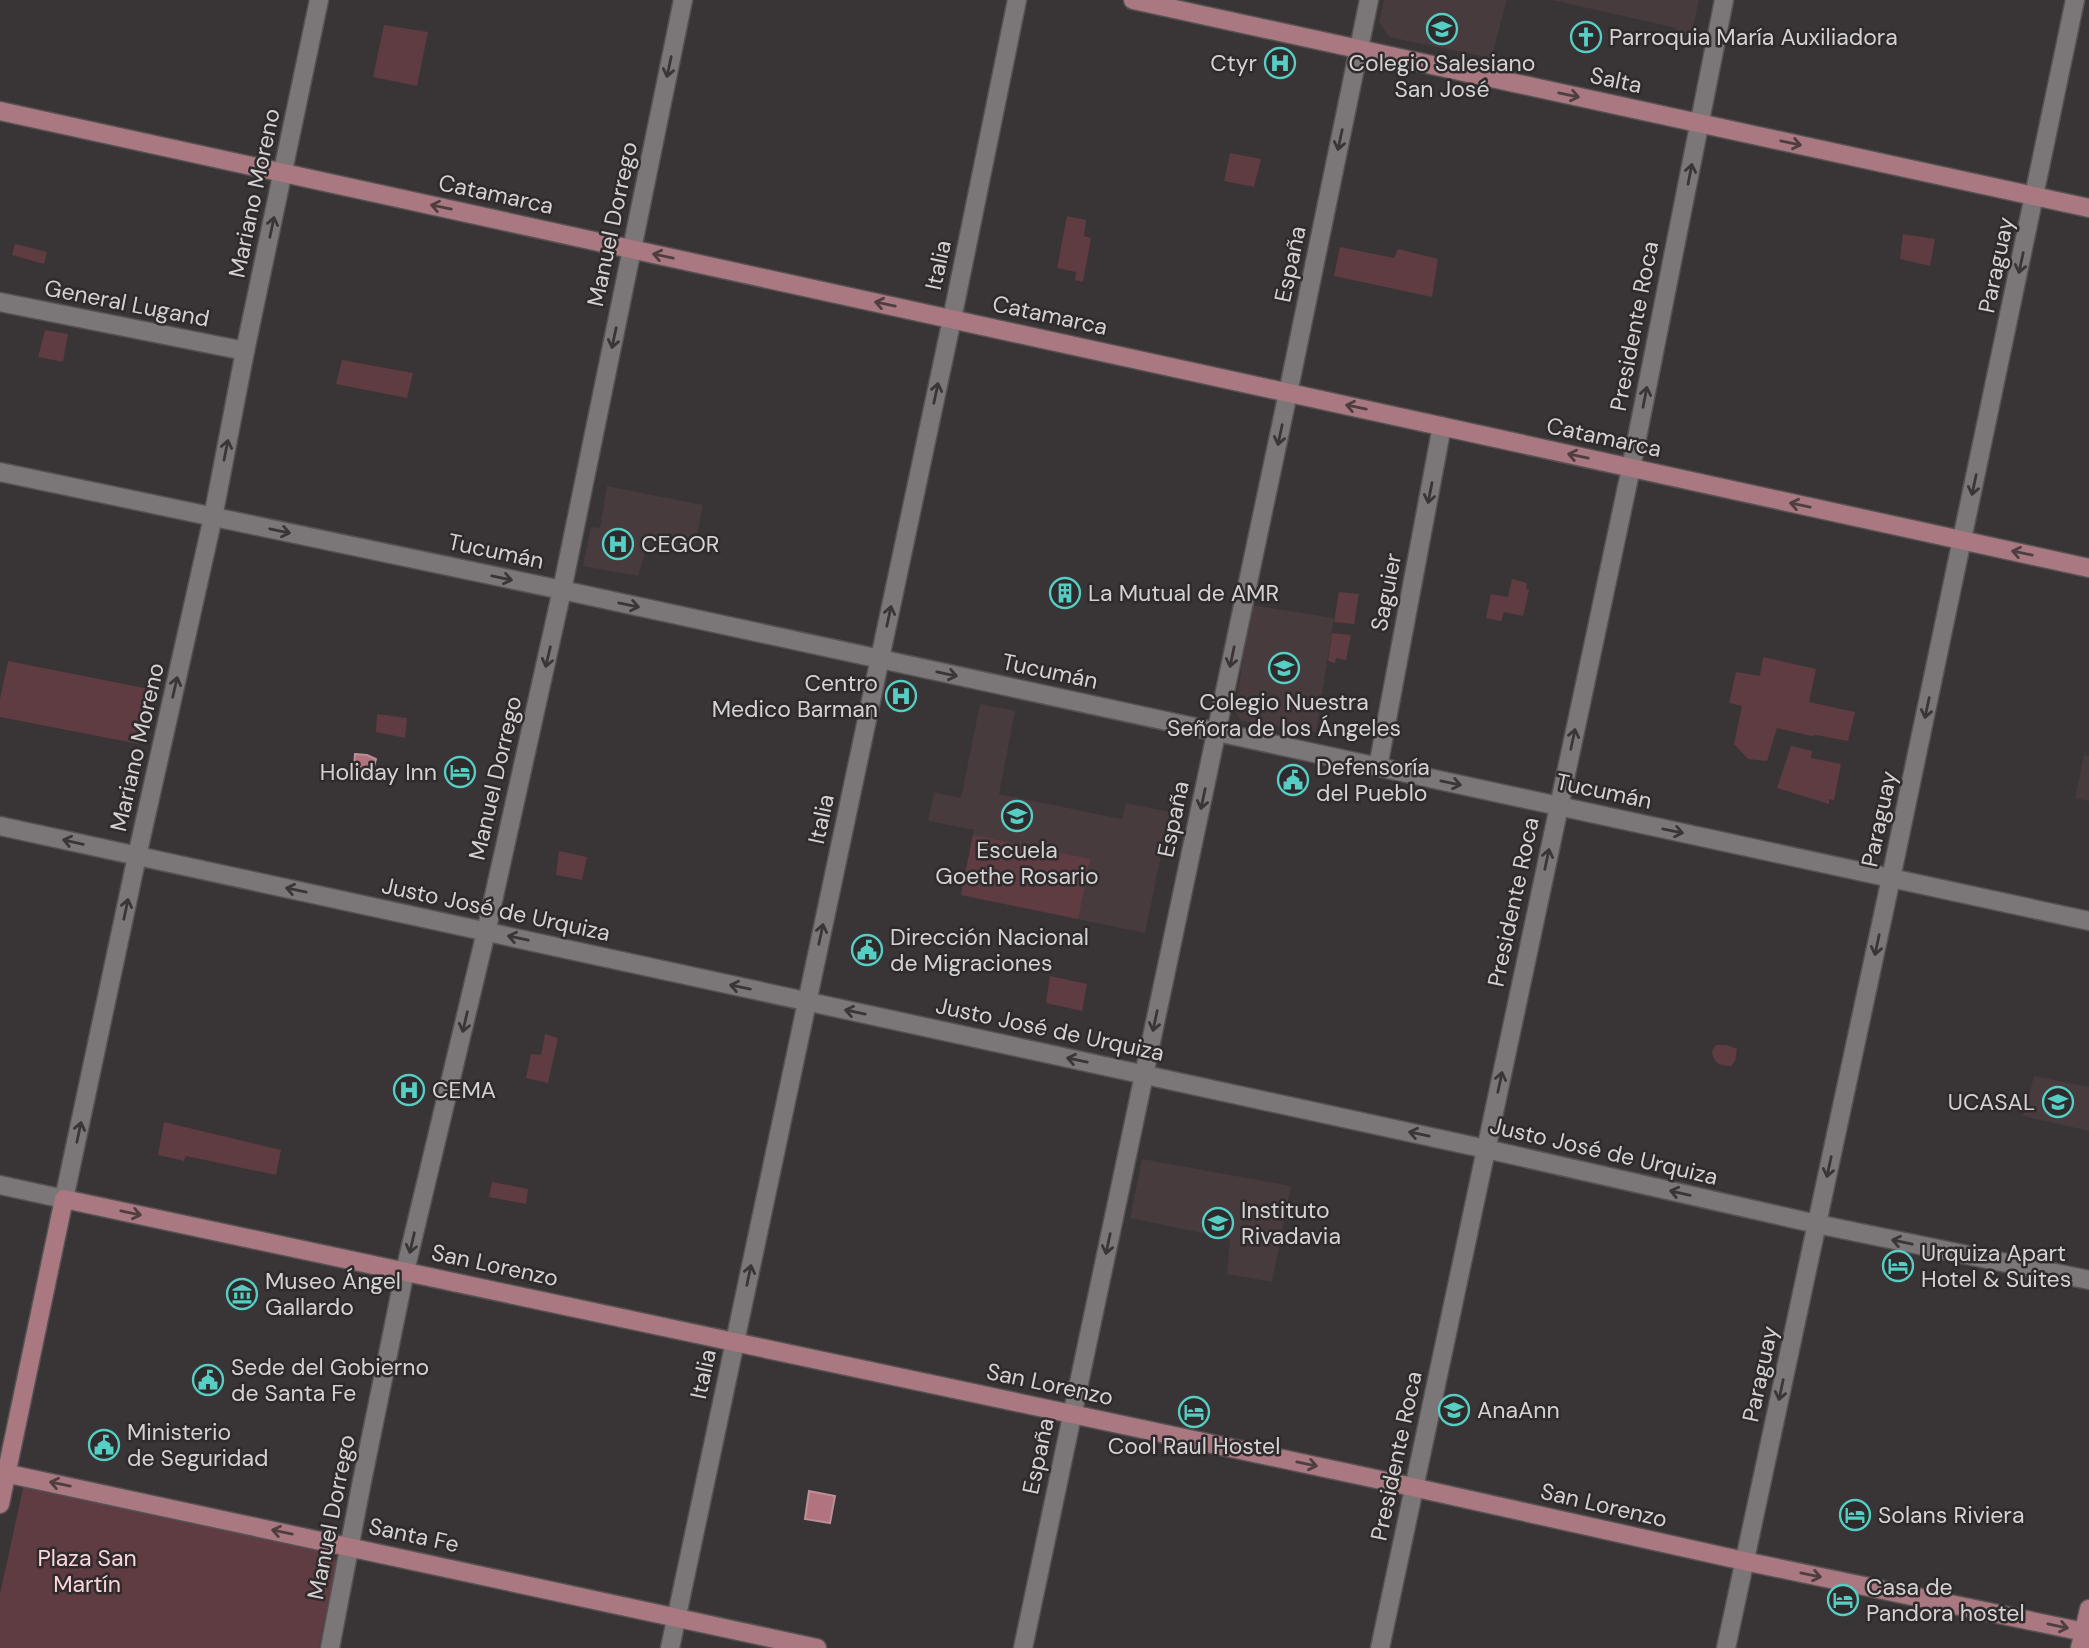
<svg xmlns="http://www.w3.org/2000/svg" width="2089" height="1648" viewBox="0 0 2089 1648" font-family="'DM Sans',sans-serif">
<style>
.built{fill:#473b3d}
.green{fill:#5f3c42}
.water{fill:#b1737e;stroke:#bc8f97;stroke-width:2}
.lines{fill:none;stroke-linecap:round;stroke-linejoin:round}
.minor-casing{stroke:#565253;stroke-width:21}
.major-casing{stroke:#565253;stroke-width:21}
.minor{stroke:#7b7677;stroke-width:18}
.major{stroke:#a97881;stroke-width:18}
.oneway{stroke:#3a3536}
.oneway2{stroke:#4e3e40}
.labels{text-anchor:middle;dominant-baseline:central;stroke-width:5;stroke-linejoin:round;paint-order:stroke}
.poi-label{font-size:23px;fill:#d4d1d2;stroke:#2f2a2b;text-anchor:start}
.street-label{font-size:23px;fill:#d4d1d2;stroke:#2f2a2b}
.park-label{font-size:23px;fill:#fcd5db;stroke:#2f2a2b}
</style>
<rect width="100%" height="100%" fill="#393435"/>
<g class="built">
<polygon points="1384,0 1507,0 1491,58 1389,37 1379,22"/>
<polygon points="1552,0 1699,0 1691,36 1676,33 1676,28"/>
<polygon points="607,486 703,505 694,550 649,540 638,576 583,566 591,527 600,528"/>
<polygon points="1251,605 1334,618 1316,732 1241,721 1235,711"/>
<polygon points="980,704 1015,711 999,794 1122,819 1126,803 1170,812 1145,933 961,895 974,830 928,821 934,792 961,798"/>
<polygon points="2084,755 2089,756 2089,801 2075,798"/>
<polygon points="2034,1076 2089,1087 2089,1131 2023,1116"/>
<polygon points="1142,1159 1291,1186 1272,1282 1227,1274 1230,1239 1130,1218"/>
</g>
<g class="green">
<polygon points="384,25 428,32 417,86 373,77"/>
<polygon points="1230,153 1261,159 1254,187 1224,181"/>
<polygon points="1067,216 1086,220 1084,236 1091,238 1083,282 1075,280 1076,272 1057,268"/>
<polygon points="1903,234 1935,239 1930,266 1900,259"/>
<polygon points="15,244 47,252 44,264 12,255"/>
<polygon points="1340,247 1394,258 1398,249 1438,259 1432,297 1334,276"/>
<polygon points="45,330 68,334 63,362 38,357"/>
<polygon points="342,360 413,373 407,398 336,384"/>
<polygon points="1512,579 1527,583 1526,589 1529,590 1523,616 1504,612 1501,621 1486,618 1491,594 1508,597"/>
<polygon points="1339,592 1359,594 1354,624 1334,622"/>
<polygon points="1332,633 1351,635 1346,660 1336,658 1335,663 1328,661"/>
<polygon points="1763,657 1816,669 1809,702 1855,712 1848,741 1816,735 1811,736 1777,728 1767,761 1748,759 1734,744 1742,706 1729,703 1736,672 1760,676"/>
<polygon points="8,661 149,689 139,744 0,717 0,699"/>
<polygon points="377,714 407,718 405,738 376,732"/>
<polygon points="1791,746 1812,751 1811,758 1841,764 1834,800 1829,799 1829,804 1777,788"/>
<polygon points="973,835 1090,859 1078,919 961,895"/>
<polygon points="559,851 587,857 582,880 556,875"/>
<polygon points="1050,976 1087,984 1082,1011 1046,1003"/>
<polygon points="545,1034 558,1038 548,1083 526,1078 531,1054 541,1055"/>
<path d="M 1716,1045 L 1727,1045 L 1737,1049 L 1735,1061 L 1731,1066 C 1719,1066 1713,1062 1712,1051 Z"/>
<polygon points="164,1122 281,1150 276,1175 186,1156 184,1161 158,1155"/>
<polygon points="492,1182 528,1189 526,1204 489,1197"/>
<polygon points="25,1479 327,1546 337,1562 319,1648 0,1648 0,1594"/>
</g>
<g class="water">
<polygon points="355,754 367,755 376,759 372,774 354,769"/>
<polygon points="809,1491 835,1496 830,1523 805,1519"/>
</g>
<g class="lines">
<g class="minor-casing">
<g id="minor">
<polyline points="0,302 245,351"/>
<polyline points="0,472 562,590 2089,921"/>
<polyline points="1378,767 1442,426"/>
<polyline points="0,826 1486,1149 1817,1224 2089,1280"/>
<polyline points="0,1185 64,1199 137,856 213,517 245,351 319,0"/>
<polyline points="330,1648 361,1486 405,1271 486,932 562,590 683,0"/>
<polyline points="670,1648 952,319 1017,0"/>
<polyline points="1023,1648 1288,393 1369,0"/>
<polyline points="1380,1648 1631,468 1724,0"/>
<polyline points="1726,1648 1891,878 2075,0"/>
</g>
</g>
<g class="major-casing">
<g id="major">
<polyline points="1133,0 2089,208"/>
<polyline points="0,111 2089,568"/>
<polyline points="0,1472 817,1648"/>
<polyline points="0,1504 64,1199 1381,1480 1744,1561 2089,1633"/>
<polyline points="2080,1648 2089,1609"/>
</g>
</g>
<use href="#minor" class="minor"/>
<use href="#major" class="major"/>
</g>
<defs><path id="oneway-shaft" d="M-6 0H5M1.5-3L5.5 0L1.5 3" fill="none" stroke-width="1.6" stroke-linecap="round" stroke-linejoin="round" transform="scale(1.75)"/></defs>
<g class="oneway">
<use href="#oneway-shaft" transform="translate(669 67) rotate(102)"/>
<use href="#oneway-shaft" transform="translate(1340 140) rotate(102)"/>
<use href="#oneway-shaft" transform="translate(1690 174) rotate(-79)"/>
<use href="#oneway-shaft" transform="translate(272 227) rotate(-78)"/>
<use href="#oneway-shaft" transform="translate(2021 263) rotate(102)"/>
<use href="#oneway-shaft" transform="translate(614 338) rotate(102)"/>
<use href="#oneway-shaft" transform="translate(936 393) rotate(-78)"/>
<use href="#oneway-shaft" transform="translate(1645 397) rotate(-79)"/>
<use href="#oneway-shaft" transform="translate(1280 435) rotate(102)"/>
<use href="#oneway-shaft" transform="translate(226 450) rotate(-79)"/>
<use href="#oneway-shaft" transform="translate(1974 485) rotate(102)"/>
<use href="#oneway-shaft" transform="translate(1430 493) rotate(101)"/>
<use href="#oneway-shaft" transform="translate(280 531) rotate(12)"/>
<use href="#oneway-shaft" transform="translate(502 578) rotate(12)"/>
<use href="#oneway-shaft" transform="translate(629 605) rotate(12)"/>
<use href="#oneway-shaft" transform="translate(889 616) rotate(-78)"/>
<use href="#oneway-shaft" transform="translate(548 657) rotate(103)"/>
<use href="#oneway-shaft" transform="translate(1232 657) rotate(102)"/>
<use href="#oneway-shaft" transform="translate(947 674) rotate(12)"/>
<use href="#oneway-shaft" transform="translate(175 687) rotate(-77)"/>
<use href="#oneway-shaft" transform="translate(1927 708) rotate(102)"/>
<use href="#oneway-shaft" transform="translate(1573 739) rotate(-78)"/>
<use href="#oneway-shaft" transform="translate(1451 783) rotate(12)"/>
<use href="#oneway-shaft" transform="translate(1203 799) rotate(102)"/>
<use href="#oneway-shaft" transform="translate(1673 831) rotate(12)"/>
<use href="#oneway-shaft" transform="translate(73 842) rotate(-167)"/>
<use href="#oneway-shaft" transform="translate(1547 859) rotate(-78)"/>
<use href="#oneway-shaft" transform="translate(296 890) rotate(-168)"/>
<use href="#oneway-shaft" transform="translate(126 909) rotate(-78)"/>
<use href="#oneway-shaft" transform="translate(821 934) rotate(-78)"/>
<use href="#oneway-shaft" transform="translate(518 938) rotate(-168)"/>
<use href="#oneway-shaft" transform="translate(1877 945) rotate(102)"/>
<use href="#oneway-shaft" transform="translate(740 987) rotate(-168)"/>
<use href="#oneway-shaft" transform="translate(855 1012) rotate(-168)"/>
<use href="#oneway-shaft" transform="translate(1155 1021) rotate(102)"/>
<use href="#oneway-shaft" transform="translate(465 1022) rotate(103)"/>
<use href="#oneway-shaft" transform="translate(1077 1060) rotate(-168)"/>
<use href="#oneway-shaft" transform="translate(1500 1082) rotate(-78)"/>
<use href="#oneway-shaft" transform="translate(79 1132) rotate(-78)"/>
<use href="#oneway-shaft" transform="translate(1419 1134) rotate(-168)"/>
<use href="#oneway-shaft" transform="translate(1829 1167) rotate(102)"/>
<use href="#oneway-shaft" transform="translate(1680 1193) rotate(-167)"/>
<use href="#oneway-shaft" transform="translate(1902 1242) rotate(-168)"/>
<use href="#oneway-shaft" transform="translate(412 1243) rotate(103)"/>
<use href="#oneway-shaft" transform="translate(1108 1244) rotate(102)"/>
<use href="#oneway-shaft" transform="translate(749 1275) rotate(-78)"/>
<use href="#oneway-shaft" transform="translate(1781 1390) rotate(102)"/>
</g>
<g class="oneway2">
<use href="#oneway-shaft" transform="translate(1569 95) rotate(12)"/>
<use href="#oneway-shaft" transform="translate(1791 143) rotate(12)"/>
<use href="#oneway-shaft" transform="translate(441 207) rotate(-168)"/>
<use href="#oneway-shaft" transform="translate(663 256) rotate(-168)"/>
<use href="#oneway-shaft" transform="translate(885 304) rotate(-168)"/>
<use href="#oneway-shaft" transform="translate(1356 407) rotate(-168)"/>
<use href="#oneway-shaft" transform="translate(1578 456) rotate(-168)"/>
<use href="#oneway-shaft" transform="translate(1800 505) rotate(-168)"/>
<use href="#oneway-shaft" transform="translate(2022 553) rotate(-168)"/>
<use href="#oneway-shaft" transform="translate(131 1213) rotate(12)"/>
<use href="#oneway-shaft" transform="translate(1307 1464) rotate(12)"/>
<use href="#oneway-shaft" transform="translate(60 1484) rotate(-168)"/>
<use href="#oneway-shaft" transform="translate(282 1532) rotate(-168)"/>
<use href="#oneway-shaft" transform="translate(1811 1575) rotate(12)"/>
<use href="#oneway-shaft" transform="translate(2058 1626) rotate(12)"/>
</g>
<defs>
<g id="university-ring" transform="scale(1.575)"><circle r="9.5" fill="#2f2a2b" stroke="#56cec4" stroke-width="1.5"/><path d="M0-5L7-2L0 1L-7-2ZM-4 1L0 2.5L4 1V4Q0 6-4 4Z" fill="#56cec4"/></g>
<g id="church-ring" transform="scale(1.575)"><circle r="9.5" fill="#2f2a2b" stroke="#56cec4" stroke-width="1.5"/><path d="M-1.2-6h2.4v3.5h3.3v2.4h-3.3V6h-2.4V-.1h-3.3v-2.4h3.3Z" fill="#56cec4"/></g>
<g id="hospital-ring" transform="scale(1.575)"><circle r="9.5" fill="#2f2a2b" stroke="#56cec4" stroke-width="1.5"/><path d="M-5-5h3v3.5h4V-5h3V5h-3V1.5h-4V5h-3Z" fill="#56cec4"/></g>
<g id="building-ring" transform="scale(1.575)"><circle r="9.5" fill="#2f2a2b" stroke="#56cec4" stroke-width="1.5"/><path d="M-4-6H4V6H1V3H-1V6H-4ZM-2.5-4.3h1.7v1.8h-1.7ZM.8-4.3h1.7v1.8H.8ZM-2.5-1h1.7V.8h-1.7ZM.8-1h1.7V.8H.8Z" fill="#56cec4"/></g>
<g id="school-ring" transform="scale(1.575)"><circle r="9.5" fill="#2f2a2b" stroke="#56cec4" stroke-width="1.5"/><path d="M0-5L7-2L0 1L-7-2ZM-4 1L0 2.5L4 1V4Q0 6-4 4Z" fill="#56cec4"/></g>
<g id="hotel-ring" transform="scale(1.575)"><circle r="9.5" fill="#2f2a2b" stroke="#56cec4" stroke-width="1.5"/><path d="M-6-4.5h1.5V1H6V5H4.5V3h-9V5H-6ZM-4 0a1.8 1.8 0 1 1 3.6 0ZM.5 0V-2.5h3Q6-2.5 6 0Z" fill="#56cec4"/></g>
<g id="civic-ring" transform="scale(1.575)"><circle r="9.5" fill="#2f2a2b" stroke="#56cec4" stroke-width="1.5"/><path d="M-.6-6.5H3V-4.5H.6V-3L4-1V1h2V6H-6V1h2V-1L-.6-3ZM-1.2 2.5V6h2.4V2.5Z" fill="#56cec4"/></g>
<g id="museum-ring" transform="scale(1.575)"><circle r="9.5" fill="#2f2a2b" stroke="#56cec4" stroke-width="1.5"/><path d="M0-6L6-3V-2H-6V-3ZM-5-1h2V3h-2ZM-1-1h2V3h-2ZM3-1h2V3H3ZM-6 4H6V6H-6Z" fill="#56cec4"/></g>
</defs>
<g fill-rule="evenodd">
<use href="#university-ring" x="1442" y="29"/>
<use href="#church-ring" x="1586" y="37"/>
<use href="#hospital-ring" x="1280" y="63"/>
<use href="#hospital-ring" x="618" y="544"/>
<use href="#building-ring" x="1065" y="593"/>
<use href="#school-ring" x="1284" y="668"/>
<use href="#hospital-ring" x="901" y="696"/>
<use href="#hotel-ring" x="460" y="772"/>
<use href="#civic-ring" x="1293" y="780"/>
<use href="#school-ring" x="1017" y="816"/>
<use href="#civic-ring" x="867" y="950"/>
<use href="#hospital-ring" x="409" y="1090"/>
<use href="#university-ring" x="2058" y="1102"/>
<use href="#school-ring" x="1218" y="1223"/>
<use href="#hotel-ring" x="1898" y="1266"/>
<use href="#museum-ring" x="242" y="1294"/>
<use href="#civic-ring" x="208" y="1380"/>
<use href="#university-ring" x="1454" y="1410"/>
<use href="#hotel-ring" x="1194" y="1412"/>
<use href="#civic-ring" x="104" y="1445"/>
<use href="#hotel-ring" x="1855" y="1515"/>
<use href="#hotel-ring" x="1843" y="1600"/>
</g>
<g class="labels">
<g class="poi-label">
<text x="1609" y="37">Parroquia María Auxiliadora</text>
<text x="1257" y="63" text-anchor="end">Ctyr</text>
<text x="1442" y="63" text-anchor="middle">Colegio Salesiano<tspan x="1442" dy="26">San José</tspan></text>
<text x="641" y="544">CEGOR</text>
<text x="1088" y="593">La Mutual de AMR</text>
<text x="878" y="683" text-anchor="end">Centro<tspan x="878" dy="26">Medico Barman</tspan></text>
<text x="1284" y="702" text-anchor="middle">Colegio Nuestra<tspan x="1284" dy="26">Señora de los Ángeles</tspan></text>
<text x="1316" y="767">Defensoría<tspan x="1316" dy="26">del Pueblo</tspan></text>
<text x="437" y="772" text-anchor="end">Holiday Inn</text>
<text x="1017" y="850" text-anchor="middle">Escuela<tspan x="1017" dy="26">Goethe Rosario</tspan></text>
<text x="890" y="937">Dirección Nacional<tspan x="890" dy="26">de Migraciones</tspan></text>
<text x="432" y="1090">CEMA</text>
<text x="2035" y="1102" text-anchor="end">UCASAL</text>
<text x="1241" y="1210">Instituto<tspan x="1241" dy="26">Rivadavia</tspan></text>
<text x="1921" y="1253">Urquiza Apart<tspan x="1921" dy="26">Hotel &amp; Suites</tspan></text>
<text x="265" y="1281">Museo Ángel<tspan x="265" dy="26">Gallardo</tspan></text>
<text x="231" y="1367">Sede del Gobierno<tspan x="231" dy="26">de Santa Fe</tspan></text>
<text x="1477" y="1410">AnaAnn</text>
<text x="127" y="1432">Ministerio<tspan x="127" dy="26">de Seguridad</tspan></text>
<text x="1194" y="1446" text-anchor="middle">Cool Raul Hostel</text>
<text x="1878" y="1515">Solans Riviera</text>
<text x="1866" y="1587">Casa de<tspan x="1866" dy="26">Pandora hostel</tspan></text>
</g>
<g class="street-label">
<text transform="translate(1616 80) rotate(12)">Salta</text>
<text transform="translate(254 193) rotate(-78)">Mariano Moreno</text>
<text transform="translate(496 194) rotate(12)">Catamarca</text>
<text transform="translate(612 224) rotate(-78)">Manuel Dorrego</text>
<text transform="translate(1290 264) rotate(-78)">España</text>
<text transform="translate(938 265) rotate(-78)">Italia</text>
<text transform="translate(1996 265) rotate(-78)">Paraguay</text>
<text transform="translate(127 303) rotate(11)">General Lugand</text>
<text transform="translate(1050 315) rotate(12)">Catamarca</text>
<text transform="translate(1634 326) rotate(-79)">Presidente Roca</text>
<text transform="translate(1604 437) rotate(12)">Catamarca</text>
<text transform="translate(496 551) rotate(12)">Tucumán</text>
<text transform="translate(1386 592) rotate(-79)">Saguier</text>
<text transform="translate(1050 671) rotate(12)">Tucumán</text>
<text transform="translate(137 747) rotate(-77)">Mariano Moreno</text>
<text transform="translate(495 778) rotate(-77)">Manuel Dorrego</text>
<text transform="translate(1604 791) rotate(12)">Tucumán</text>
<text transform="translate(821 819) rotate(-78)">Italia</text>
<text transform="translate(1173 819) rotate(-78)">España</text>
<text transform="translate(1879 819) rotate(-78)">Paraguay</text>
<text transform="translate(1513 902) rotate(-78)">Presidente Roca</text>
<text transform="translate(496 909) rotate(12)">Justo José de Urquiza</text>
<text transform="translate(1050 1029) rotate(12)">Justo José de Urquiza</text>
<text transform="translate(1604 1151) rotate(13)">Justo José de Urquiza</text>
<text transform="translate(495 1265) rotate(12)">San Lorenzo</text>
<text transform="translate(703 1374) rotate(-78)">Italia</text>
<text transform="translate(1760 1374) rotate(-78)">Paraguay</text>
<text transform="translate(1050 1384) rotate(12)">San Lorenzo</text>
<text transform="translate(1038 1456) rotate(-78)">España</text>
<text transform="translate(1396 1456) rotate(-78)">Presidente Roca</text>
<text transform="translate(1604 1505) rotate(13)">San Lorenzo</text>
<text transform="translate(331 1517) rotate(-79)">Manuel Dorrego</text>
<text transform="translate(414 1535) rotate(12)">Santa Fe</text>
</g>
<g class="park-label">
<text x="87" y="1558">Plaza San<tspan x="87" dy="26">Martín</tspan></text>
</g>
</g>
</svg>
